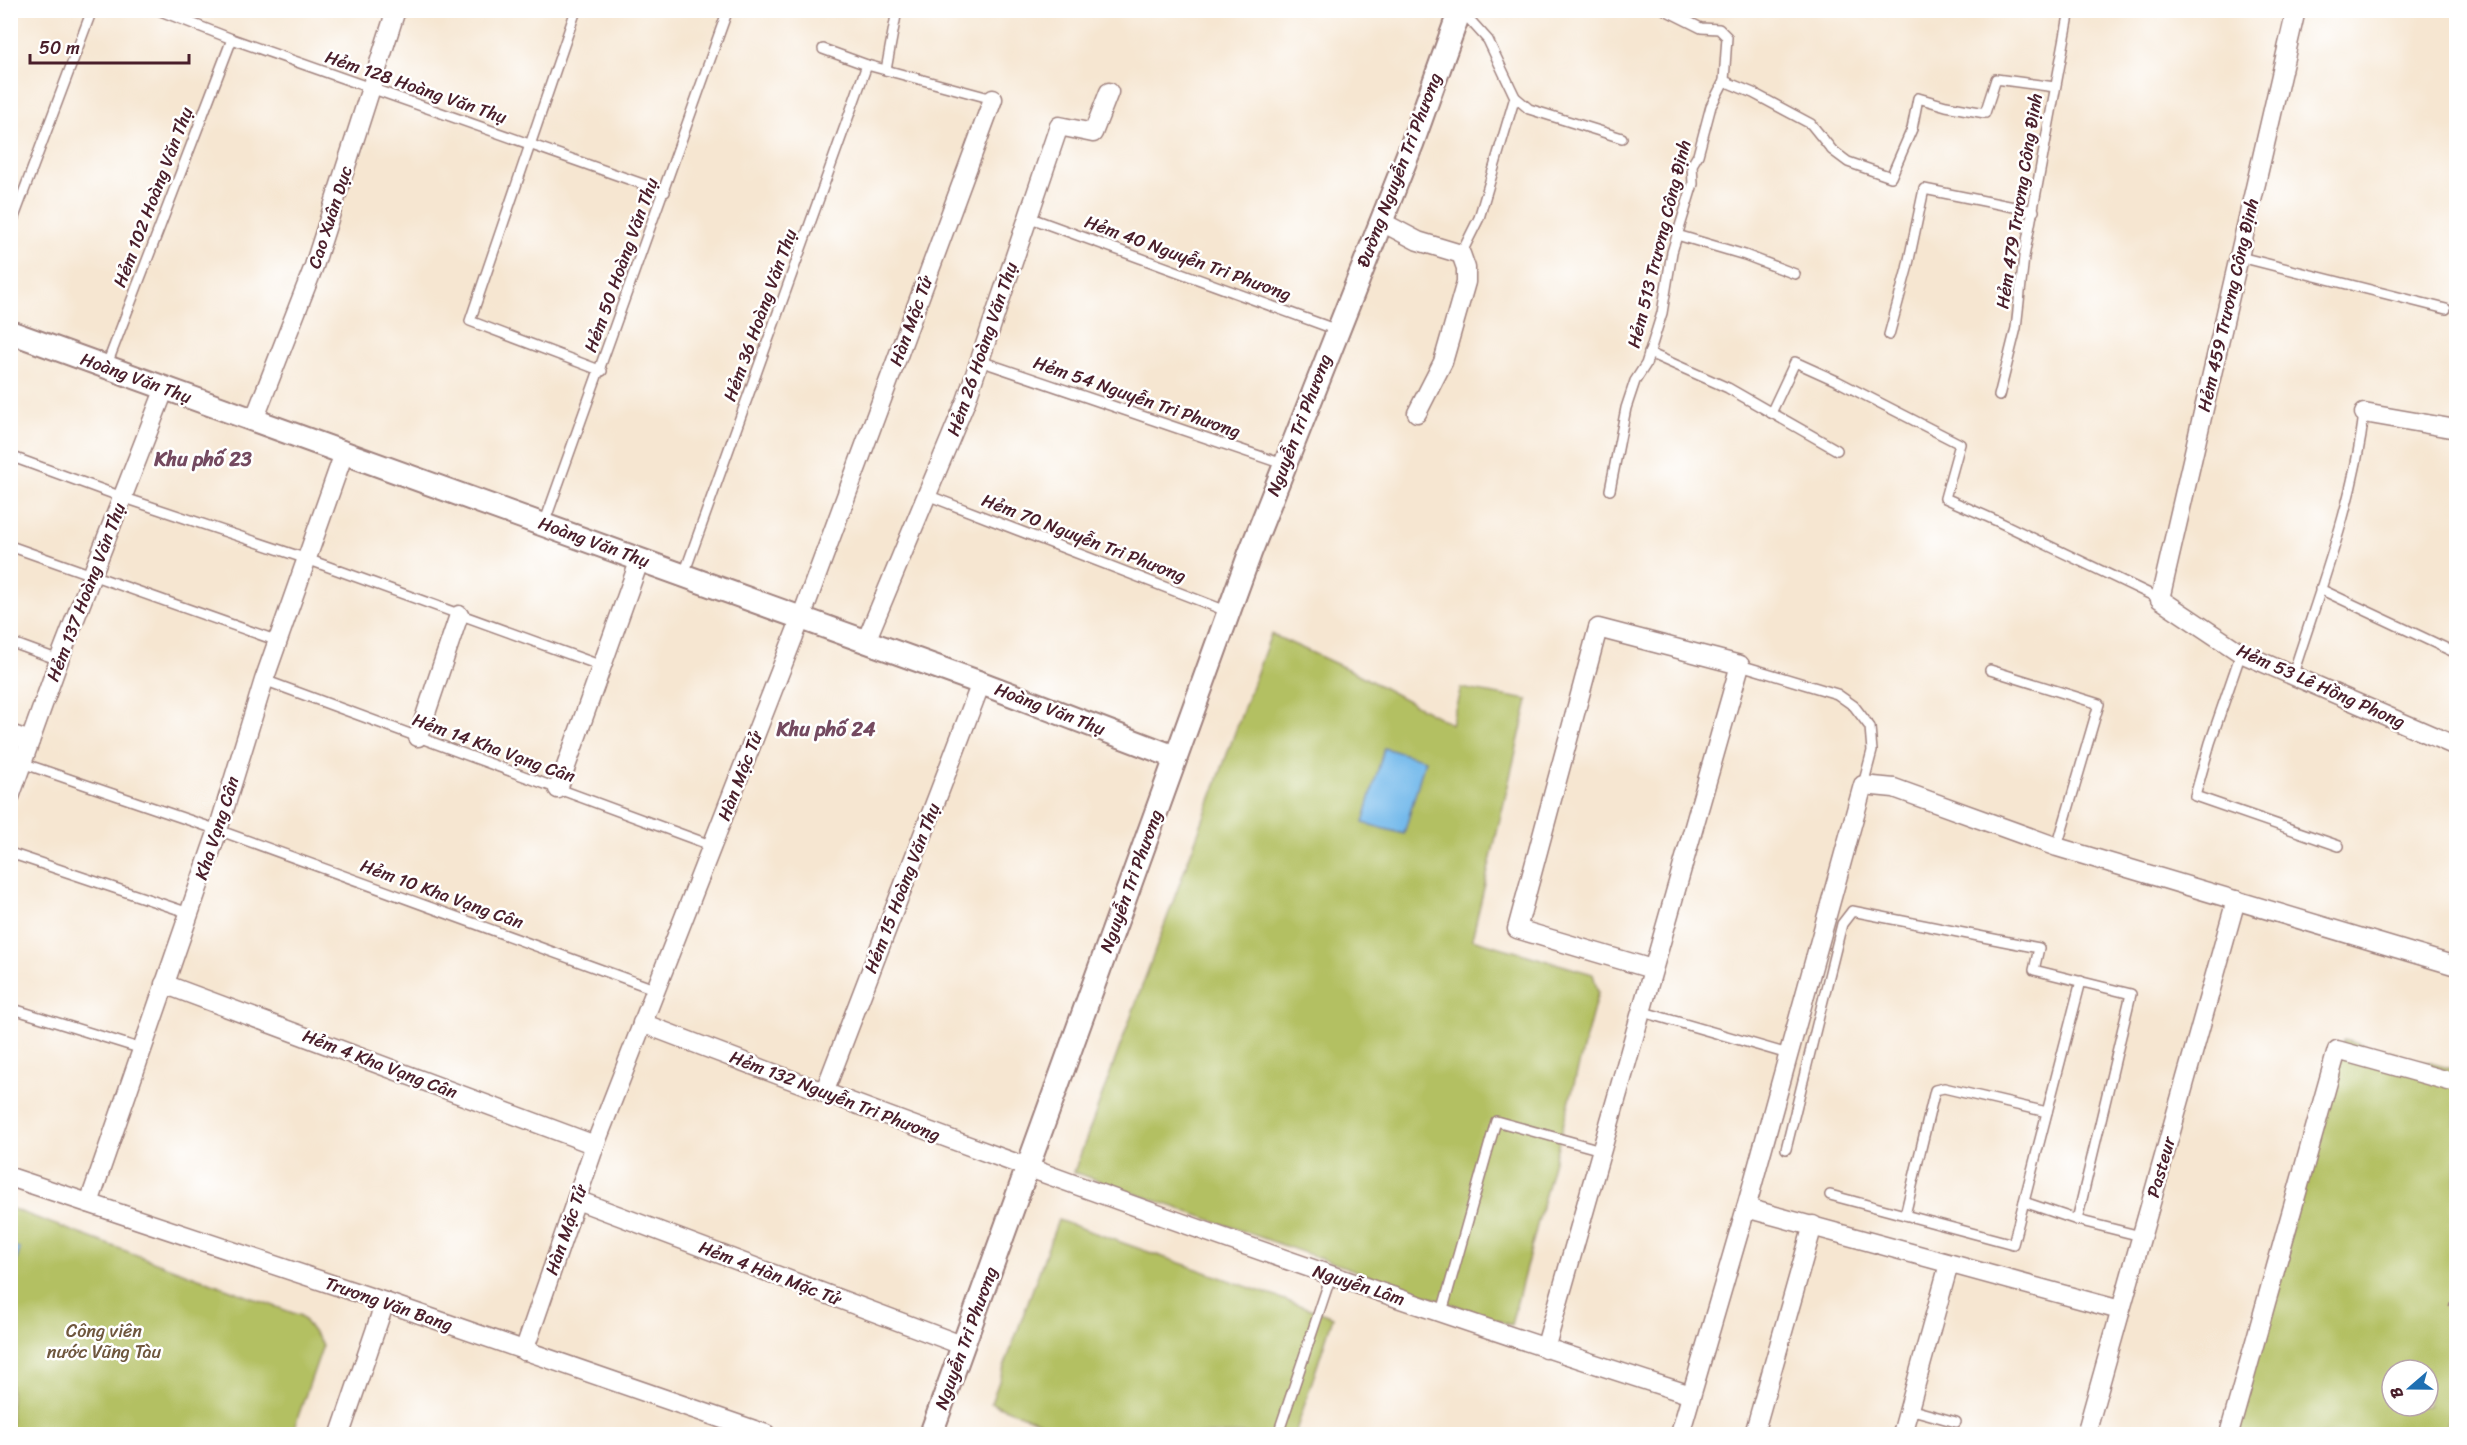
<svg xmlns="http://www.w3.org/2000/svg" width="2467" height="1445" viewBox="0 0 2467 1445" font-family="Sriracha,sans-serif">
<style>
.green{fill:#b3c062;stroke:#7e7046;stroke-width:1.5;fill-rule:evenodd}
.water{fill:#74baeb;stroke:#5f6c8b;stroke-width:1.5}
.lines{fill:none;stroke-linecap:round;stroke-linejoin:round}
.service-casing{stroke:#a0827e;stroke-width:12}
.minor-casing{stroke:#a0827e;stroke-width:21}
.tertiary-casing{stroke:#a0827e;stroke-width:26}
.path{stroke:#a0827e;stroke-width:4;stroke-dasharray:1.5 4.5;stroke-linecap:butt}
.service{stroke:#fff;stroke-width:9}
.minor{stroke:#fff;stroke-width:18}
.tertiary{stroke:#fff;stroke-width:22}
.labels{text-anchor:middle;dominant-baseline:central;stroke-width:5;stroke-linejoin:round;paint-order:stroke}
.street-label{font-size:18px;fill:#4a1f2b;stroke:#fff}
.park-label{font-size:18px;fill:#6f573e;stroke:#fff}
.neighbourhood-label{font-size:20px;font-weight:bold;fill:#744a60;stroke:#fff}
</style>
<rect width="100%" height="100%" fill="#fff"/>
<filter id="ink" filterUnits="userSpaceOnUse"><feTurbulence type="fractalNoise" baseFrequency=".0167" numOctaves="2"/><feDisplacementMap in="SourceGraphic" scale="12" xChannelSelector="R" yChannelSelector="G"/><feConvolveMatrix kernelMatrix="1 2 1 2 8 2 1 2 1" color-interpolation-filters="sRGB"/></filter>
<filter id="wash" filterUnits="userSpaceOnUse"><feTurbulence type="fractalNoise" baseFrequency=".008" numOctaves="4" result="noise"/><feDisplacementMap in="SourceGraphic" scale="24" xChannelSelector="R" yChannelSelector="G"/><feGaussianBlur stdDeviation="1.35" result="paint"/><feColorMatrix in="noise" values="0 0 0 0 0 0 0 0 0 0 0 0 0 0 0 0 0 1.4 0 .05"/><feComposite in="paint" operator="in"/></filter>
<g filter="url(#wash)">
<rect width="100%" height="100%" fill="#f6e6d1"/>
<g class="green">
<polygon points="1271,634 1354,672 1451,724 1461,688 1528,700 1472,939 1593,974 1598,992 1511,1325 1074,1172"/>
<path d="M 2343,1040 L 2456,1070 L 2456,1390 L 2444,1434 L 2235,1434 ZM 2392,1370 L 2428,1370 L 2428,1406 L 2392,1406 Z"/>
<polygon points="10,1208 301,1316 323,1345 292,1434 11,1434"/>
<polygon points="1058,1220 1333,1317 1295,1434 1070,1434 991,1403"/>
</g>
<g class="water">
<polygon points="1384,748 1425,760 1404,834 1363,823"/>
<polygon points="11,1246 20,1249 11,1280 10,1246"/>
</g>
</g>
<g filter="url(#ink)">
<g class="lines">
<g class="service-casing">
<g id="service">
<polyline points="158,10 232,39 665,192"/>
<polyline points="576,10 470,321 602,371"/>
<polyline points="823,49 867,65 993,99"/>
<polyline points="886,70 897,10"/>
<polyline points="1724,81 1753,93 1811,124 1832,150 1848,162 1891,177 1912,129 1918,98 1946,106 1985,113 1996,79 2055,87"/>
<polyline points="1515,97 1529,109 1622,138"/>
<polyline points="1028,217 1337,330"/>
<polyline points="10,228 92,10"/>
<polyline points="1677,235 1745,255 1795,274"/>
<polyline points="1461,254 1479,218 1515,97 1488,40 1461,10"/>
<polyline points="2240,257 2446,309"/>
<polyline points="1889,335 1907,269 1924,189 2034,211"/>
<polyline points="1649,353 1728,388 1837,450"/>
<polyline points="980,361 1283,464"/>
<polyline points="106,367 232,39"/>
<polyline points="1999,396 2016,328 2024,257 2070,10"/>
<polyline points="1771,413 1795,362 1837,381 1960,444 1945,498 1997,521 2160,599"/>
<polyline points="10,456 122,497 307,559 602,666"/>
<polyline points="1610,490 1626,408 1635,381 1646,364 1662,313 1672,252 1693,184 1692,165 1698,155 1711,106 1724,81 1727,37 1719,29 1701,28 1665,10"/>
<polyline points="927,495 1229,612"/>
<polyline points="544,524 726,15"/>
<polyline points="10,546 278,641"/>
<polyline points="684,574 867,65"/>
<polyline points="2320,589 2456,653"/>
<polyline points="10,642 59,660"/>
<polyline points="2241,653 2210,743 2195,796 2339,846"/>
<polyline points="1740,665 1837,694 1854,706 1870,727 1872,751 1863,785"/>
<polyline points="1990,670 2099,704 2057,847"/>
<path d="M 2293,674 C 2320,589 2354,502 2364,413"/>
<polyline points="264,680 713,846"/>
<polyline points="22,763 218,830 654,989"/>
<polyline points="10,853 189,913"/>
<polyline points="10,1008 142,1049"/>
<polyline points="1640,1011 1788,1054"/>
<polyline points="1786,1149 1842,924 1852,911 2039,948 2034,970 2131,994 2077,1220"/>
<polyline points="1830,1195 2013,1244 2081,981"/>
<polyline points="2024,1202 2077,1220 2141,1236"/>
<polyline points="1905,1215 1935,1090 1944,1088 2047,1112"/>
<polyline points="1442,1312 1496,1121 1601,1150"/>
<polyline points="1909,1409 1956,1422"/>
<polyline points="1278,1434 1331,1276"/>
</g>
</g>
<g class="minor-casing">
<g id="minor">
<polyline points="2296,10 2160,599 2241,653 2456,746"/>
<polyline points="1380,221 1418,241 1461,254 1466,268 1466,282 1443,362 1417,413"/>
<polyline points="2364,413 2456,429"/>
<polyline points="254,420 314,266 396,10"/>
<polyline points="866,641 966,401 1059,126 1093,133 1109,92"/>
<polyline points="10,734 30,741"/>
<polyline points="418,737 459,615"/>
<polyline points="558,789 640,559"/>
<polyline points="10,797 59,660 165,388"/>
<polyline points="164,984 595,1145"/>
<path d="M 642,1023 C 988,1156 1337,1282 1691,1395"/>
<polyline points="824,1093 981,683"/>
<polyline points="10,1177 385,1302 766,1434"/>
<polyline points="577,1200 964,1346"/>
<polyline points="89,1203 218,830 264,680 344,453"/>
<polyline points="1746,1208 2120,1310"/>
<polyline points="1545,1349 1740,665 1598,628 1517,929 1652,969"/>
<polyline points="524,1351 595,1145 801,618 993,99"/>
<polyline points="340,1434 385,1302"/>
<polyline points="1680,1434 1746,1208 1863,785 1894,788 2057,847 2456,966"/>
<polyline points="1754,1434 1813,1225"/>
<polyline points="1902,1434 1949,1264"/>
<polyline points="2086,1434 2236,900"/>
<polyline points="2229,1434 2337,1050 2456,1083"/>
</g>
</g>
<g class="tertiary-casing">
<g id="tertiary">
<polyline points="10,332 981,683 1175,757"/>
<polyline points="931,1434 1250,553 1412,144 1460,10"/>
</g>
</g>
<polyline class="path" points="2449,1304 2456,1306"/>
<use href="#service" class="service"/>
<use href="#minor" class="minor"/>
<use href="#tertiary" class="tertiary"/>
</g>
</g>
<g class="labels">
<g class="street-label">
<text transform="translate(416 87) rotate(19)">Hẻm 128 Hoàng Văn Thụ</text>
<text transform="translate(1399 170) rotate(-69)">Đường Nguyễn Tri Phương</text>
<text transform="translate(153 197) rotate(-69)">Hẻm 102 Hoàng Văn Thụ</text>
<text transform="translate(2019 201) rotate(-81)">Hẻm 479 Trương Công Định</text>
<text transform="translate(330 217) rotate(-72)">Cao Xuân Dục</text>
<text transform="translate(1659 244) rotate(-76)">Hẻm 513 Trương Công Định</text>
<text transform="translate(1188 258) rotate(20)">Hẻm 40 Nguyễn Tri Phương</text>
<text transform="translate(621 265) rotate(-70)">Hẻm 50 Hoàng Văn Thụ</text>
<text transform="translate(2228 305) rotate(-77)">Hẻm 459 Trương Công Định</text>
<text transform="translate(760 315) rotate(-70)">Hẻm 36 Hoàng Văn Thụ</text>
<text transform="translate(911 321) rotate(-70)">Hàn Mặc Tử</text>
<text transform="translate(982 349) rotate(-71)">Hẻm 26 Hoàng Văn Thụ</text>
<text transform="translate(136 378) rotate(20)">Hoàng Văn Thụ</text>
<text transform="translate(1137 397) rotate(19)">Hẻm 54 Nguyễn Tri Phương</text>
<text transform="translate(1299 425) rotate(-69)">Nguyễn Tri Phương</text>
<text transform="translate(1084 538) rotate(21)">Hẻm 70 Nguyễn Tri Phương</text>
<text transform="translate(594 542) rotate(20)">Hoàng Văn Thụ</text>
<text transform="translate(86 592) rotate(-69)">Hẻm 137 Hoàng Văn Thụ</text>
<text transform="translate(2321 686) rotate(24)">Hẻm 53 Lê Hồng Phong</text>
<text transform="translate(1050 709) rotate(21)">Hoàng Văn Thụ</text>
<text transform="translate(494 748) rotate(20)">Hẻm 14 Kha Vạng Cân</text>
<text transform="translate(740 776) rotate(-69)">Hàn Mặc Tử</text>
<text transform="translate(217 828) rotate(-72)">Kha Vạng Cân</text>
<text transform="translate(1131 881) rotate(-70)">Nguyễn Tri Phương</text>
<text transform="translate(902 888) rotate(-69)">Hẻm 15 Hoàng Văn Thụ</text>
<text transform="translate(442 894) rotate(20)">Hẻm 10 Kha Vạng Cân</text>
<text transform="translate(380 1064) rotate(21)">Hẻm 4 Kha Vạng Cân</text>
<text transform="translate(835 1096) rotate(21)">Hẻm 132 Nguyễn Tri Phương</text>
<text transform="translate(2161 1167) rotate(-74)">Pasteur</text>
<text transform="translate(566 1230) rotate(-71)">Hàn Mặc Tử</text>
<text transform="translate(770 1273) rotate(21)">Hẻm 4 Hàn Mặc Tử</text>
<text transform="translate(1359 1285) rotate(18)">Nguyễn Lâm</text>
<text transform="translate(389 1304) rotate(19)">Trương Văn Bang</text>
<text transform="translate(966 1338) rotate(-70)">Nguyễn Tri Phương</text>
</g>
<g class="park-label">
<text x="104" y="1331">Công viên<tspan x="104" dy="21">nước Vũng Tàu</tspan></text>
</g>
<g class="neighbourhood-label">
<text x="203" y="459">Khu phố 23</text>
<text x="826" y="729">Khu phố 24</text>
</g>
</g>
<rect width="2467" height="1445" fill="none" stroke="#fff" stroke-width="36"/>
<g transform="translate(2410 1388) rotate(250)"><circle r="28" fill="#ffffff" stroke="#b7a5aa" stroke-width="1.5"/>
<path d="M0-4.5L10 22L0 15L-10 22Z" fill="#1f6fb2"/>
<text y="-9" font-size="16" font-weight="bold" text-anchor="middle" fill="#4a1f2b">B</text>
</g>
<path d="M30 54v9h159v-9" fill="none" stroke="#4a1f2b" stroke-width="3"/>
<text x="39" y="54" font-size="18" fill="#4a1f2b" stroke="#ffffff" stroke-width="4.5" paint-order="stroke">50 m</text>
</svg>
